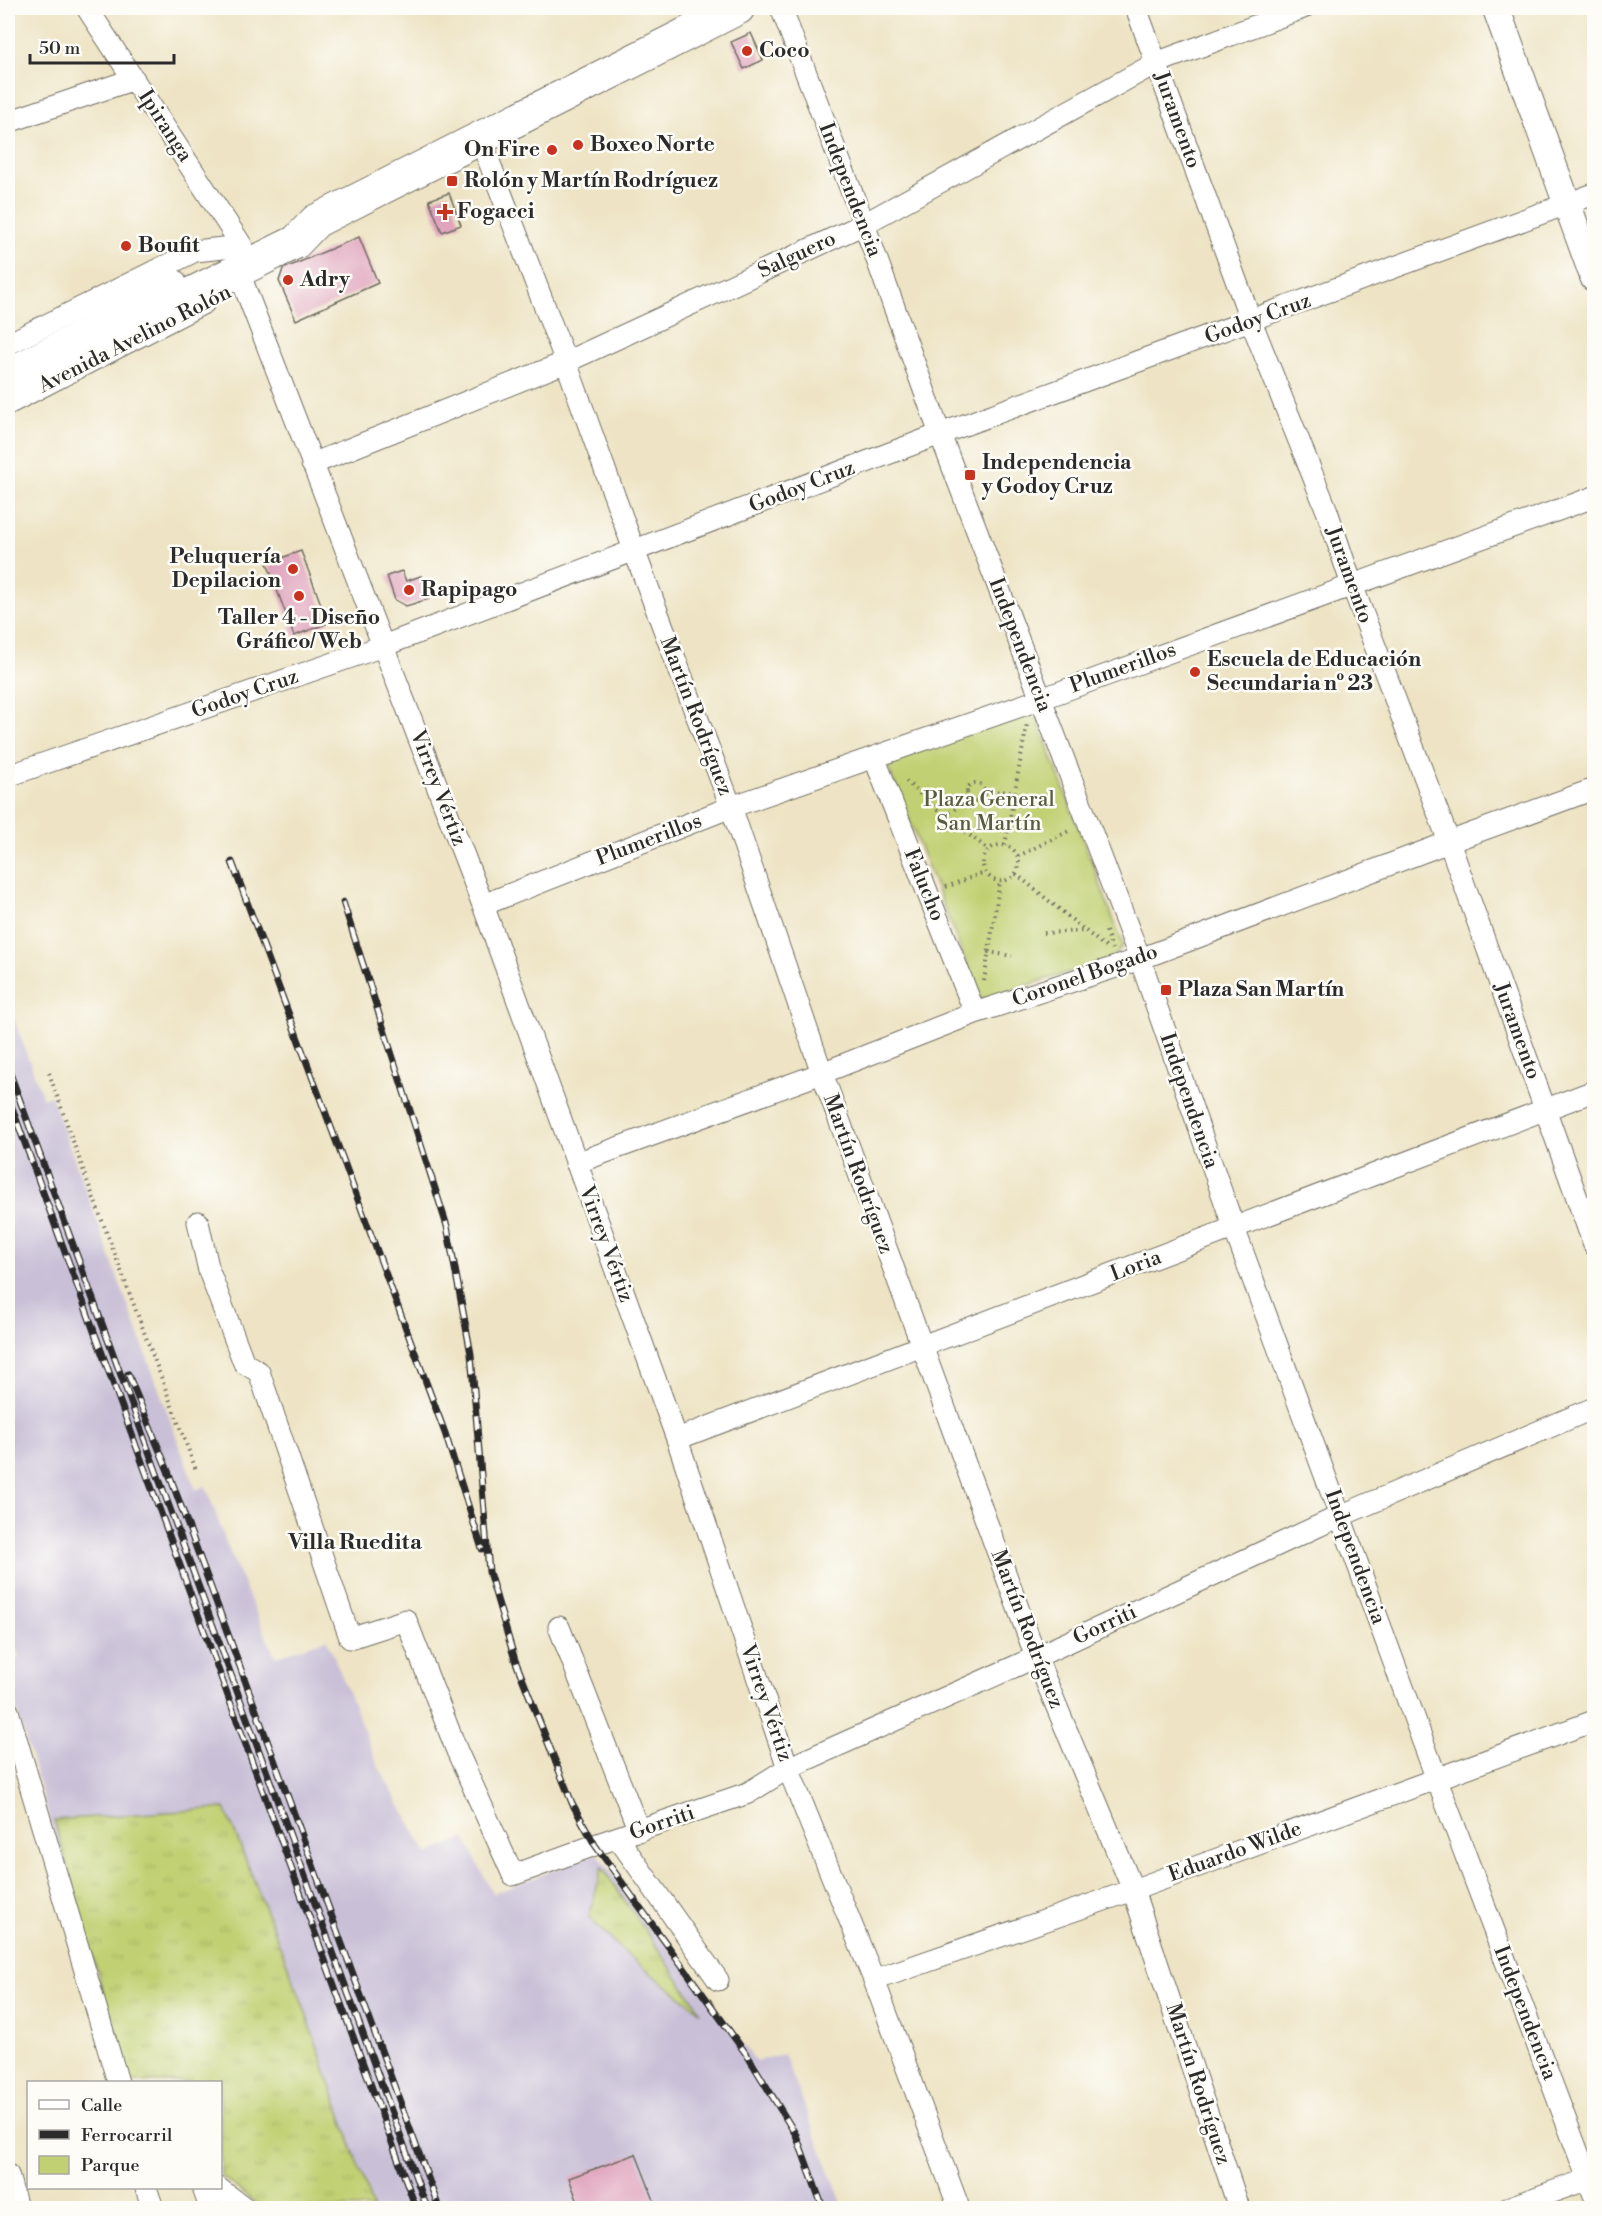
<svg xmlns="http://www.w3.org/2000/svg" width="1602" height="2216" font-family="'Libre Bodoni',serif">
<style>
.railway{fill:#c9bfd7}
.grass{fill:url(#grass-tufts);stroke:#767e4e;stroke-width:1.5}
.green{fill:#c1d072;stroke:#767e4e;stroke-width:1.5}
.building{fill:#dfa1bb}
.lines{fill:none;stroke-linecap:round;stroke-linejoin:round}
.minor-casing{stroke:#6f6c61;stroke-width:23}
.tertiary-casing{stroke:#6f6c61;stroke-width:29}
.primary-casing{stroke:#6f6c61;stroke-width:35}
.path{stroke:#6f6c61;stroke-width:4;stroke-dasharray:1.5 4.5;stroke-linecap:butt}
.minor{stroke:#fff;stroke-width:21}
.tertiary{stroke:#fff;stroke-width:27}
.primary{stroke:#fff;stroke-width:33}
.rail-casing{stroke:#2b2b2b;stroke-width:7}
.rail{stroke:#fdfcf7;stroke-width:4.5;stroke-dasharray:14;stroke-linecap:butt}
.poi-dot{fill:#c8321e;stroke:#fdfcf7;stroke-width:2}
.labels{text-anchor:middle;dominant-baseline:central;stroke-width:5;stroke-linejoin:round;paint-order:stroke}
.poi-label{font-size:21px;font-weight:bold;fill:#2b2b2b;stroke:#fdfcf7;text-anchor:start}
.street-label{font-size:21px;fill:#2b2b2b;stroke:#fdfcf7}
.park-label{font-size:21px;fill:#585d40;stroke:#fdfcf7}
.neighbourhood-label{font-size:22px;font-weight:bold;fill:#2b2b2b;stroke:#fdfcf7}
</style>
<defs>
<pattern id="grass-tufts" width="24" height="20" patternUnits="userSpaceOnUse" patternTransform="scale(1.5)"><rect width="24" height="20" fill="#c1d072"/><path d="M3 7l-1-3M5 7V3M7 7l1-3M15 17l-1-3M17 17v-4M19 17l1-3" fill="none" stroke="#a6b363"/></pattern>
</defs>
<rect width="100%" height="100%" fill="#fdfcf7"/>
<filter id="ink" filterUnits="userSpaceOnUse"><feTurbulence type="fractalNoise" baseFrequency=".0167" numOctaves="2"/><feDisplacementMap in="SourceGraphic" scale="12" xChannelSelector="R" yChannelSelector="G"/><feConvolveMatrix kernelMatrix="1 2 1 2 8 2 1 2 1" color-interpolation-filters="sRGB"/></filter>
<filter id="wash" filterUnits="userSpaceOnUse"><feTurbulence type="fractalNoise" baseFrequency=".008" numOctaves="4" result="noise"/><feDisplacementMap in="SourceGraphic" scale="24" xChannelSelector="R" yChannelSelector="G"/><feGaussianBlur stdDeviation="1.35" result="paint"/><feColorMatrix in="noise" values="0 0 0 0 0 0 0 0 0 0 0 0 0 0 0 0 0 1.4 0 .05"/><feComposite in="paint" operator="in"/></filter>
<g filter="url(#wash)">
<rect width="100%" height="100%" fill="#eee4c5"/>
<!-- railway -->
<path class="railway" d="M8 1003 43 1098 51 1096 196 1490 206 1486 228 1548 275 1657 327 1639 378 1766 427 1854 465 1838 493 1894 597 1853 756 2061 784 2054 844 2208H262L221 2176 220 2082H129L8 1681V1663L19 1658 8 1621Z"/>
<!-- grass -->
<path class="grass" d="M225 1808 301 1999 373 2208H262L221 2176 220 2082H129L54 1820Z
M602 1867 701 2012 627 1955 589 1918Z"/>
<!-- green -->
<path class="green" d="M1033 708 1123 945 1114 958 981 1000 885 759Z"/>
<g id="blocks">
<!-- building -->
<path class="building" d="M751 33 763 60 744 69 731 42Z
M449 193 461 225 442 232 429 200Z
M359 237 378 283 296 320 279 281 283 269Z
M301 551 328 623 294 636 267 563Z
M402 571 406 581 421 576 429 599 406 606 395 600 387 576Z
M636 2154 657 2208H580L569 2178Z"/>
</g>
</g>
<g filter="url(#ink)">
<use href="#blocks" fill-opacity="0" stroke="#6f6c61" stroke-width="1.5"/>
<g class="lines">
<!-- minor casing -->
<g class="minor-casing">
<path id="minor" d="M781 8 864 224 940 434 1140 959 1234 1228 1436 1777 1594 2195
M1136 8 1251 321 1327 511 1352 585 1449 842 1594 1245
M8 122 134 79
M480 138 566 362 634 550 731 807 822 1073 1036 1657 1133 1890 1239 2208
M243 283 483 905 677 1439 788 1768 874 1980 959 2208
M8 344 195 251 242 246 87 8
M8 404 204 303
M312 464 566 362 864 224 1156 63 1303 8
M874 757 975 1013
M8 776 383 646 940 434 1594 194
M483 905 731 807 1041 699 1594 497
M576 1163 822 1073 975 1013 1140 959 1449 842 1594 789
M198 1222 209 1271 244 1363 259 1372 350 1638 406 1620 457 1751 513 1875 595 1845 748 1793 788 1768 1036 1657 1340 1516 1594 1408
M677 1439 1594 1091
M559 1627 639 1831
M8 1711 118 2082
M618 1838 718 1980
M874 1980 1133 1890 1594 1721
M8 2175 17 2208
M146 2188 153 2208
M203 2188 210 2208
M218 2188 245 2208
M1507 2208 1594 2177"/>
</g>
<!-- tertiary casing -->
<g class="tertiary-casing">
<path id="tertiary" d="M1496 8 1594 278"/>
</g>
<!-- primary casing -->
<g class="primary-casing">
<path id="primary" d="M156 299H181L296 242 316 221 738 8
M8 375 156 299 170 284"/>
</g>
<!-- path -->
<path class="path" d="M906 781 944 816 988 849
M967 792a9 9 0 1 1 18 0a9 9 0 1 1-18 0Z
M985 792 1015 791
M944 816 970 799
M983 863a18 18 0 1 1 36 0a18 18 0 1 1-36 0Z
M1005 845 1027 724
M1018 856 1071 830
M1016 874 1108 949
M946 887 985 872
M1106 931 1112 949
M1044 933 1086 931
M988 952 1012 956
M984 981 1000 881
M49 1073 85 1175 196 1470"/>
<!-- minor -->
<use href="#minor" class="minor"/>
<!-- tertiary -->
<use href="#tertiary" class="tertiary"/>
<!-- primary -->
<use href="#primary" class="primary"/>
<!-- rail casing -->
<g class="rail-casing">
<path id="rail" d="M232 862 445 1433 482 1549
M343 902 447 1226 471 1354 489 1572 515 1660 572 1803 595 1845 749 2058 796 2135 823 2208
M8 1068 427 2208
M8 1097 416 2208
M128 1374 168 1471 439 2208"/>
</g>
<!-- rail -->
<use href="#rail" class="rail"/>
</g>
</g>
<!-- markers -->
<g class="poi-dot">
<circle cx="747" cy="51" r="6"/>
<circle cx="578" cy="145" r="6"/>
<circle cx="552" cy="150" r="6"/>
<rect x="446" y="175" width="12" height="12" rx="3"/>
<path d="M442 203h6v6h6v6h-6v6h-6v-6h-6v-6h6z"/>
<circle cx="126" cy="246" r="6"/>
<circle cx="288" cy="280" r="6"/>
<rect x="964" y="469" width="12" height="12" rx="3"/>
<circle cx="293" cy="569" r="6"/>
<circle cx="409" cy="590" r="6"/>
<circle cx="299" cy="596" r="6"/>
<circle cx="1195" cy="672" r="6"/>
<rect x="1160" y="984" width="12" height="12" rx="3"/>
</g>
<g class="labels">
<!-- poi labels -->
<g class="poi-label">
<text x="759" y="51">Coco</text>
<text x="590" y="145">Boxeo Norte</text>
<text x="540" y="150" text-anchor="end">On Fire</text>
<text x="464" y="181">Rolón y Martín Rodríguez</text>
<text x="457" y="212">Fogacci</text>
<text x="138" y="246">Boufit</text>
<text x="300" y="280">Adry</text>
<text x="982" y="463">Independencia<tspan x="982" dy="24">y Godoy Cruz</tspan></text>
<text x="281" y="557" text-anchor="end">Peluquería<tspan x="281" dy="24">Depilacion</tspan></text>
<text x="421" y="590">Rapipago</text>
<text x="299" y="618" text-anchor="middle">Taller 4 - Diseño<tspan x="299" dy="24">Gráfico/ Web</tspan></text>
<text x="1207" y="660">Escuela de Educación<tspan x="1207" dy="24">Secundaria nº 23</tspan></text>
<text x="1178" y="990">Plaza San Martín</text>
</g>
<!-- street labels -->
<g class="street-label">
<text transform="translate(1177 120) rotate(70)">Juramento</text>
<text transform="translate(165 126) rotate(57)">Ipiranga</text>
<text transform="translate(850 190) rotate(69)">Independencia</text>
<text transform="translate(797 255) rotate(-25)">Salguero</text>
<text transform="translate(1258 319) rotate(-20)">Godoy Cruz</text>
<text transform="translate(135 339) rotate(-27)">Avenida Avelino Rolón</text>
<text transform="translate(802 487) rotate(-21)">Godoy Cruz</text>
<text transform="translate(1349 575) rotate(70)">Juramento</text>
<text transform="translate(1020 645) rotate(69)">Independencia</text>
<text transform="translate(1123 668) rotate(-20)">Plumerillos</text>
<text transform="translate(245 694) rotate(-19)">Godoy Cruz</text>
<text transform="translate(696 716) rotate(69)">Martín Rodríguez</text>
<text transform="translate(438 788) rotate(69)">Virrey Vértiz</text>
<text transform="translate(649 840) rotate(-21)">Plumerillos</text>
<text transform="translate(924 885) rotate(68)">Falucho</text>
<text transform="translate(1085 976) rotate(-19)">Coronel Bogado</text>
<text transform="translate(1517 1031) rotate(70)">Juramento</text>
<text transform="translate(1189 1101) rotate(71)">Independencia</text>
<text transform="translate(858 1174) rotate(70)">Martín Rodríguez</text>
<text transform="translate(606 1244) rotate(70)">Virrey Vértiz</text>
<text transform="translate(1136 1266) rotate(-21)">Loria</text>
<text transform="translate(1355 1557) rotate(70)">Independencia</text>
<text transform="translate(1105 1625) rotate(-25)">Gorriti</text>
<text transform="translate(1027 1629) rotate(69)">Martín Rodríguez</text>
<text transform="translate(766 1703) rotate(71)">Virrey Vértiz</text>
<text transform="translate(662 1823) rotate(-19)">Gorriti</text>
<text transform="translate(1235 1852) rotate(-20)">Eduardo Wilde</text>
<text transform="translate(1525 2013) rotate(69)">Independencia</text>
<text transform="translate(1198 2084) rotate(72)">Martín Rodríguez</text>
</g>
<!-- park labels -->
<g class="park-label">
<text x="989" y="800">Plaza General<tspan x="989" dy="24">San Martín</tspan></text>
</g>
<!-- neighbourhood labels -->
<g class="neighbourhood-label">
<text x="355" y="1542">Villa Ruedita</text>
</g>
</g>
<!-- margin -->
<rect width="1602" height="2216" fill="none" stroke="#fdfcf7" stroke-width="30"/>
<!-- legend -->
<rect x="27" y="2081" width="195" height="108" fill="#fdfcf7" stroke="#a9a8a5" stroke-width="1.5"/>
<rect x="39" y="2100" width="30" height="9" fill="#ffffff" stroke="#a9a8a5" stroke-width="1.5"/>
<text x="81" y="2111" font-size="18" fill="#2b2b2b">Calle</text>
<rect x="39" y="2130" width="30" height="9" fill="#2b2b2b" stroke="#a9a8a5" stroke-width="1.5"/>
<text x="81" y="2141" font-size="18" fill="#2b2b2b">Ferrocarril</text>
<rect x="39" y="2156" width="30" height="18" fill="#c1d072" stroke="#a9a8a5" stroke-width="1.5"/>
<text x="81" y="2171" font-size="18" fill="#2b2b2b">Parque</text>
<!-- scale -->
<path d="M30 54v9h144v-9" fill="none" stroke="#2b2b2b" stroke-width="3"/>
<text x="39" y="54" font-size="18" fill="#2b2b2b" stroke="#fdfcf7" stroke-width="4.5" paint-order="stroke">50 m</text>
</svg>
